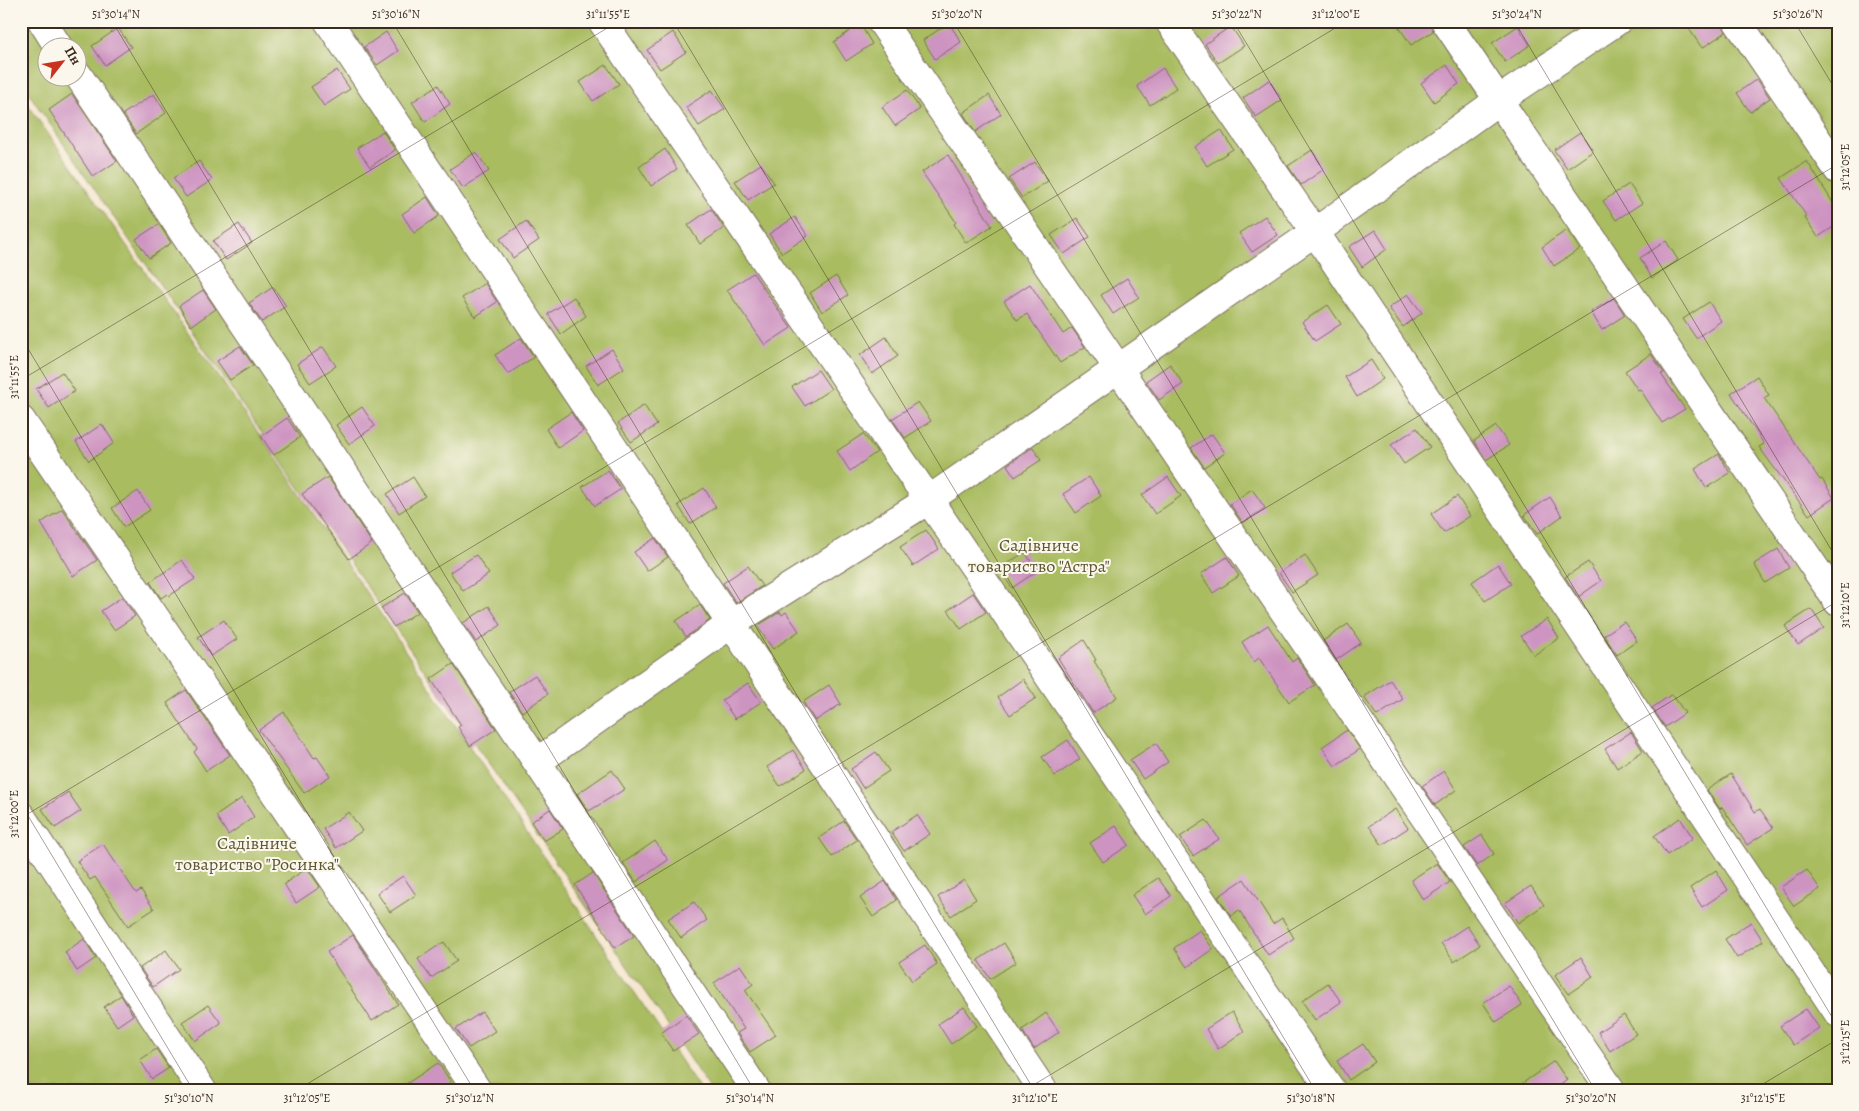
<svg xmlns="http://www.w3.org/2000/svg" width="1859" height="1111" font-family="Alegreya,serif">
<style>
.green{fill:#a9bc60;stroke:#72733f;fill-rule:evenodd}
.building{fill:#cd93c1}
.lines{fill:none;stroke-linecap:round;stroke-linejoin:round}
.minor-casing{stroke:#7c6c5b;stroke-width:30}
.minor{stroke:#fff;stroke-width:28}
.ticks{fill:none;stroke:#3b2a1e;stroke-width:1;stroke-opacity:0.45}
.labels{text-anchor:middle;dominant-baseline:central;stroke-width:4;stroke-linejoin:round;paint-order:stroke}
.park-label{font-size:18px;fill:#5c5632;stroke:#fbf7ec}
.neatline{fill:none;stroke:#3b2a1e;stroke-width:2}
.ticks-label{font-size:12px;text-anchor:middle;fill:#3b2a1e}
</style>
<rect width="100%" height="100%" fill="#fbf7ec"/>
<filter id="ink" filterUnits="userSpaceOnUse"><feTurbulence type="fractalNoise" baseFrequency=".02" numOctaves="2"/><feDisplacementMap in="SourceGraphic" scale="10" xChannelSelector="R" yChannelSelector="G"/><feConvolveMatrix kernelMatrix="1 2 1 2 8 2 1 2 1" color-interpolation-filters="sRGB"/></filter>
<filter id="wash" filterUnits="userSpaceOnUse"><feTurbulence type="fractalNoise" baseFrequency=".0096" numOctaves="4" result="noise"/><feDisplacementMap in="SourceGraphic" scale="20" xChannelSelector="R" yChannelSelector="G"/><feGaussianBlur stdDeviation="1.12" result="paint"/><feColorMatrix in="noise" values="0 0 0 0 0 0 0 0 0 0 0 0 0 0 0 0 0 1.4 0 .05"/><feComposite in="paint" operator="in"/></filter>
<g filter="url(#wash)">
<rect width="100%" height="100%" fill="#f5e6cd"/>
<!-- green -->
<path class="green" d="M21 21H1838V1090H710L662 1017 21 82ZM48 48H78V78H48Z
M21 95 278 461 700 1090H21Z"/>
<g id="blocks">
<!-- building -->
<path class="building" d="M1395 21H1430L1433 31 1411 45Z
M1700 21H1722L1726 32 1702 48 1689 29Z
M949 23 961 42 935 59 923 40Z
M860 24 872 44 846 61 834 42Z
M1231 26 1244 46 1218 63 1205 44Z
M1518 26 1530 45 1505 62 1492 43Z
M118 28 131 47 105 65 92 46Z
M386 32 398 51 377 65 364 47Z
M673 32 686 52 660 69 647 50Z
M606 65 619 84 593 101 580 82Z
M1447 65 1459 84 1434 102 1421 83Z
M1163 68 1176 88 1150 105 1137 86Z
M337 70 350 89 324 106 311 87Z
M1757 79 1770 98 1750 112 1737 93Z
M1269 80 1282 100 1256 117 1243 98Z
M438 85 450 104 425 122 412 102Z
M712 90 725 109 699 126 686 107Z
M907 90 920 109 895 126 882 107Z
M72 94 117 161 93 177 49 110Z
M154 94 166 113 136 134 123 114Z
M989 95 1001 114 975 132 963 113Z
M1221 130 1233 149 1207 166 1195 147Z
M383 131 395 150 370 167 357 148Z
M1580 132 1593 151 1567 169 1554 150Z
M665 149 677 169 651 186 639 167Z
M1312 150 1324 169 1301 185 1288 166Z
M476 152 489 171 463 188 450 169Z
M948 155 992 226 966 243 954 224 956 222 922 172Z
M199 161 212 180 186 197 173 178Z
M1807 161 1838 211V224L1818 237 1805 218 1807 217 1781 178Z
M1035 162 1048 181 1022 198 1009 179Z
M761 164 774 183 748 200 735 181Z
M1629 184 1642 203 1616 220 1603 201Z
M427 197 439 216 414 233 402 214Z
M711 209 724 228 700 244 688 225Z
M1265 216 1278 235 1252 252 1239 233Z
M795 217 808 236 782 253 769 234Z
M1077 218 1090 237 1064 254 1051 235Z
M526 221 539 240 513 258 500 239Z
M159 224 171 243 149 258 136 239Z
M239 224 252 243 226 260 213 241Z
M1375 230 1387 249 1362 267 1349 247Z
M1567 230 1580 249 1554 266 1542 247Z
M1666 241 1678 260 1652 278 1640 258Z
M753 273 791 328 765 345 727 290Z
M836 276 848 295 822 312 810 293Z
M1127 278 1139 297 1113 314 1101 295Z
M485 283 497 302 475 317 462 298Z
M1030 284 1063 334 1072 328 1085 347 1060 363 1027 314 1017 320 1004 301Z
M273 287 286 306 262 322 249 303Z
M203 290 216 309 191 326 179 306Z
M1408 294 1422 313 1403 327 1389 308Z
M574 297 586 316 561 334 548 314Z
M1614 298 1625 315 1602 330 1591 312Z
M1709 302 1721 321 1696 338 1683 319Z
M1328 305 1341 324 1315 341 1302 322Z
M886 337 898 356 872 374 860 355Z
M521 338 534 357 508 374 495 355Z
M240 346 253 365 230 380 217 361Z
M323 347 336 366 310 383 297 364Z
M612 349 624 368 598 385 586 366Z
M1651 354 1664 373 1661 374 1685 409 1662 423 1640 389 1638 390 1625 371Z
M1371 360 1383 379 1357 397 1345 377Z
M1170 364 1183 384 1159 400 1146 381Z
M818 370 831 389 805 406 792 387Z
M62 372 75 391 49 408 36 389Z
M1757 376 1769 395 1764 398 1820 480 1822 479 1834 498 1809 515 1759 447 1764 444 1731 393Z
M918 402 931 421 905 438 892 419Z
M644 405 657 425 631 442 618 423Z
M362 407 375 426 349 444 336 425Z
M571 412 583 431 558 448 546 429Z
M287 418 300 437 274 455 261 436Z
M102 424 114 443 89 461 76 442Z
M1496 426 1509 445 1486 460 1474 441Z
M1417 428 1430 447 1404 464 1391 445Z
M863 434 877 452 850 471 837 451Z
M1212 434 1225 453 1204 467 1191 448Z
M1033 447 1041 460 1015 477 1007 465Z
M1719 454 1730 473 1706 488 1695 469Z
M608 470 621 489 595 506 582 487Z
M328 477 372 543 349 559 302 494Z
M413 477 425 496 399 513 387 494Z
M1089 477 1101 496 1076 513 1063 494Z
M1168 477 1181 496 1155 514 1142 495Z
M704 488 716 507 690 524 678 505Z
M1252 489 1265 508 1243 523 1230 504Z
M138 491 150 510 124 527 112 508Z
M1457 496 1470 516 1444 533 1431 514Z
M1550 497 1562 516 1537 534 1524 515Z
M62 509 97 560 73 576 41 523Z
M926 530 939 549 913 566 900 547Z
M655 538 668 557 647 571 634 552Z
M1778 549 1789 568 1765 583 1754 564Z
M1025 552 1037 571 1012 588 999 569Z
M476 555 489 574 463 591 450 572Z
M1305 555 1318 575 1292 592 1279 573Z
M1227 557 1239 576 1213 593 1201 574Z
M182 560 195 579 169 596 167 594 161 598 150 582Z
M1588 562 1601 581 1578 597 1565 577Z
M1498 564 1511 584 1485 601 1472 582Z
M748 566 762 586 736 603 723 583Z
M405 593 418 612 394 627 381 608Z
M973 593 986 612 961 629 948 610Z
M122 597 135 616 114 630 101 611Z
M700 605 710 620 686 637 676 621Z
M489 606 501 625 476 642 463 623Z
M1811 609 1824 628 1798 645 1785 626Z
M780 612 782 615 786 612 799 631 773 649 757 626Z
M1547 619 1559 638 1534 655 1521 636Z
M224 620 237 639 211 656 198 637Z
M1624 622 1637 641 1617 655 1604 635Z
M1348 624 1361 643 1336 660 1323 641Z
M1268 625 1292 662 1297 658 1315 685 1289 702 1259 658 1254 662 1242 642Z
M1084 640 1096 660 1094 661 1117 697 1093 713 1058 658Z
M453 664 496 729 470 746 458 727 461 725 431 679Z
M535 675 548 694 522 712 509 692Z
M1023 679 1036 698 1010 715 998 697Z
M1390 680 1403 699 1377 716 1364 697Z
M748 683 761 702 735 719 722 700Z
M829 685 841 704 815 721 803 702Z
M186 690 230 755 206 771 194 752 197 749 167 703Z
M1672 694 1685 713 1665 727 1652 708Z
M284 712 314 758 317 757 330 776 304 793 259 730Z
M1347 730 1360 749 1335 766 1322 747Z
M1631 732 1643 751 1617 768 1605 749Z
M1068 740 1080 759 1055 776 1042 757Z
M1156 743 1168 762 1143 779 1130 760Z
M793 750 806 769 780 786 767 767Z
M876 752 889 771 863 788 851 769Z
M612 770 625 789 589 811 577 794Z
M1444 771 1456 790 1435 805 1422 786Z
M1731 774 1755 812 1760 809 1773 828 1747 845 1722 807 1720 809 1707 790Z
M68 792 81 811 55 828 42 809Z
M242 798 254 817 228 835 216 816Z
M550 809 563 829 544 841 531 822Z
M1395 809 1408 828 1382 845 1369 826Z
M349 812 362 831 336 848 323 829Z
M917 815 930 834 904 851 891 832Z
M1680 818 1693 838 1667 855 1654 836Z
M1206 820 1219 839 1193 856 1180 837Z
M844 821 857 840 832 857 819 838Z
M1116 826 1129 845 1103 862 1090 843Z
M1482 835 1494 854 1477 866 1464 847Z
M655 841 668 860 636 882 623 863Z
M103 844 136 893 141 890 154 909 128 926 95 877 90 880 77 861Z
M1437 863 1450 882 1423 900 1411 880Z
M307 868 320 887 296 903 284 884Z
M1716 870 1728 890 1702 907 1690 888Z
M1807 870 1820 889 1794 906 1781 887Z
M593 873 634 936 615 948 575 885Z
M403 876 416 895 390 912 377 893Z
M1158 878 1171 896 1145 914 1132 895Z
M1244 879 1273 924 1282 918 1294 938 1268 955 1239 910 1231 916 1218 897Z
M964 880 976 899 951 916 938 897Z
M885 881 897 900 873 917 860 898Z
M1531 886 1544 905 1518 923 1505 903Z
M694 902 707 920 681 938 668 919Z
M1751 922 1763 941 1737 958 1725 939Z
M1467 926 1480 945 1454 962 1441 943Z
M1200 930 1213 949 1187 967 1174 948Z
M353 935 398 1004 372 1021 327 952Z
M84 939 96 958 77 971 65 952Z
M444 942 457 961 431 978 418 959Z
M1004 943 1016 962 990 979 978 960Z
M925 945 937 964 912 981 899 962Z
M166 950 179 969 153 987 140 968Z
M1581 957 1593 977 1568 994 1555 975Z
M740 965 753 984 745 990 776 1035 750 1052 737 1033 744 1029 714 983Z
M1328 983 1341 1002 1315 1020 1302 1001Z
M1509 986 1522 1005 1496 1022 1483 1003Z
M121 995 133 1015 117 1026 104 1007Z
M208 1005 221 1023 195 1041 182 1022Z
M964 1007 977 1026 951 1044 938 1024Z
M1806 1009 1819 1028 1793 1045 1780 1026Z
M482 1012 495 1031 469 1048 456 1029Z
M1232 1012 1244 1031 1218 1049 1206 1029Z
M1046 1013 1059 1032 1034 1049 1022 1030Z
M686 1015 699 1034 673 1051 661 1033Z
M1624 1015 1636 1034 1610 1051 1598 1032Z
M1363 1044 1375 1062 1349 1080 1337 1061Z
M156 1049 169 1068 152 1079 140 1060Z
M1554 1061 1567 1080 1554 1090H1513Z
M438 1063 451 1082 439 1090H397Z"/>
</g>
</g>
<g filter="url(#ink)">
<use href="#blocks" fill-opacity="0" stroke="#7c6c5b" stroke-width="1"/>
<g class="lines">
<!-- minor casing -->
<g class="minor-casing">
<path id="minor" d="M42 21 59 48
M328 21 1043 1090
M602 21 1331 1090
M881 21 1611 1090
M1169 21 1315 232 1838 1013
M1445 21 1838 602
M1737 21 1838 170
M78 75 756 1090
M21 420 477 1090
M537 762 731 624 927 501 1315 232 1499 100 1617 21
M21 816 202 1090"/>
</g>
<!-- minor -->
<use href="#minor" class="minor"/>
</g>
</g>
<!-- ticks -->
<path class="ticks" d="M112 21 754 1090M392 21 1034 1090M673 21 1315 1090M953 21 1595 1090M1233 21 1838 1027M1514 21 1838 561M1794 21 1838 94M21 337 474 1090M21 380 619 21M21 804 193 1090M21 818 1347 21M297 1090 1838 164M1025 1090 1838 601M1753 1090 1838 1039"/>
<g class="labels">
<!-- park labels -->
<g class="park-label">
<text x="1039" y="545">Садівниче<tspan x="1039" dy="21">товариство "Астра"</tspan></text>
<text x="257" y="843">Садівниче<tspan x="257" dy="21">товариство "Росинка"</tspan></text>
</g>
</g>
<!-- margin -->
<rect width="1859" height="1111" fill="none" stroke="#fbf7ec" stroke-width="55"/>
<!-- north arrow -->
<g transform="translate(62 62) rotate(59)"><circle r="24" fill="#fbf7ec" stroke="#aea59a"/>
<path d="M0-4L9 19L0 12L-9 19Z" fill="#c8321e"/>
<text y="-8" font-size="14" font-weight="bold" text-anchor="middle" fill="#3b2a1e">Пн</text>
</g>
<rect x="28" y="28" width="1804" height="1056" class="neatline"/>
<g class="ticks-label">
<text x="116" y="18">51°30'14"N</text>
<text x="396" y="18">51°30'16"N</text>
<text x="608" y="18">31°11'55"E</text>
<text x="957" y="18">51°30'20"N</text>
<text x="1237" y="18">51°30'22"N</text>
<text x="1336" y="18">31°12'00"E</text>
<text x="1517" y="18">51°30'24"N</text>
<text x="1798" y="18">51°30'26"N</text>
<text transform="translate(1845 167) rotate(-90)" y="4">31°12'05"E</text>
<text transform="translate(14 377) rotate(-90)" y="4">31°11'55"E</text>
<text transform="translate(1845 605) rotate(-90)" y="4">31°12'10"E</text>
<text transform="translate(14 814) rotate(-90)" y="4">31°12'00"E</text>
<text transform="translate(1845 1042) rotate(-90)" y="4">31°12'15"E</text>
<text x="189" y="1102">51°30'10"N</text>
<text x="307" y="1102">31°12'05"E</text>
<text x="470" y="1102">51°30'12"N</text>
<text x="750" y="1102">51°30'14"N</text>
<text x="1035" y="1102">31°12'10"E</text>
<text x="1311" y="1102">51°30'18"N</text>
<text x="1591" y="1102">51°30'20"N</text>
<text x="1763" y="1102">31°12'15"E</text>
</g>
</svg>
